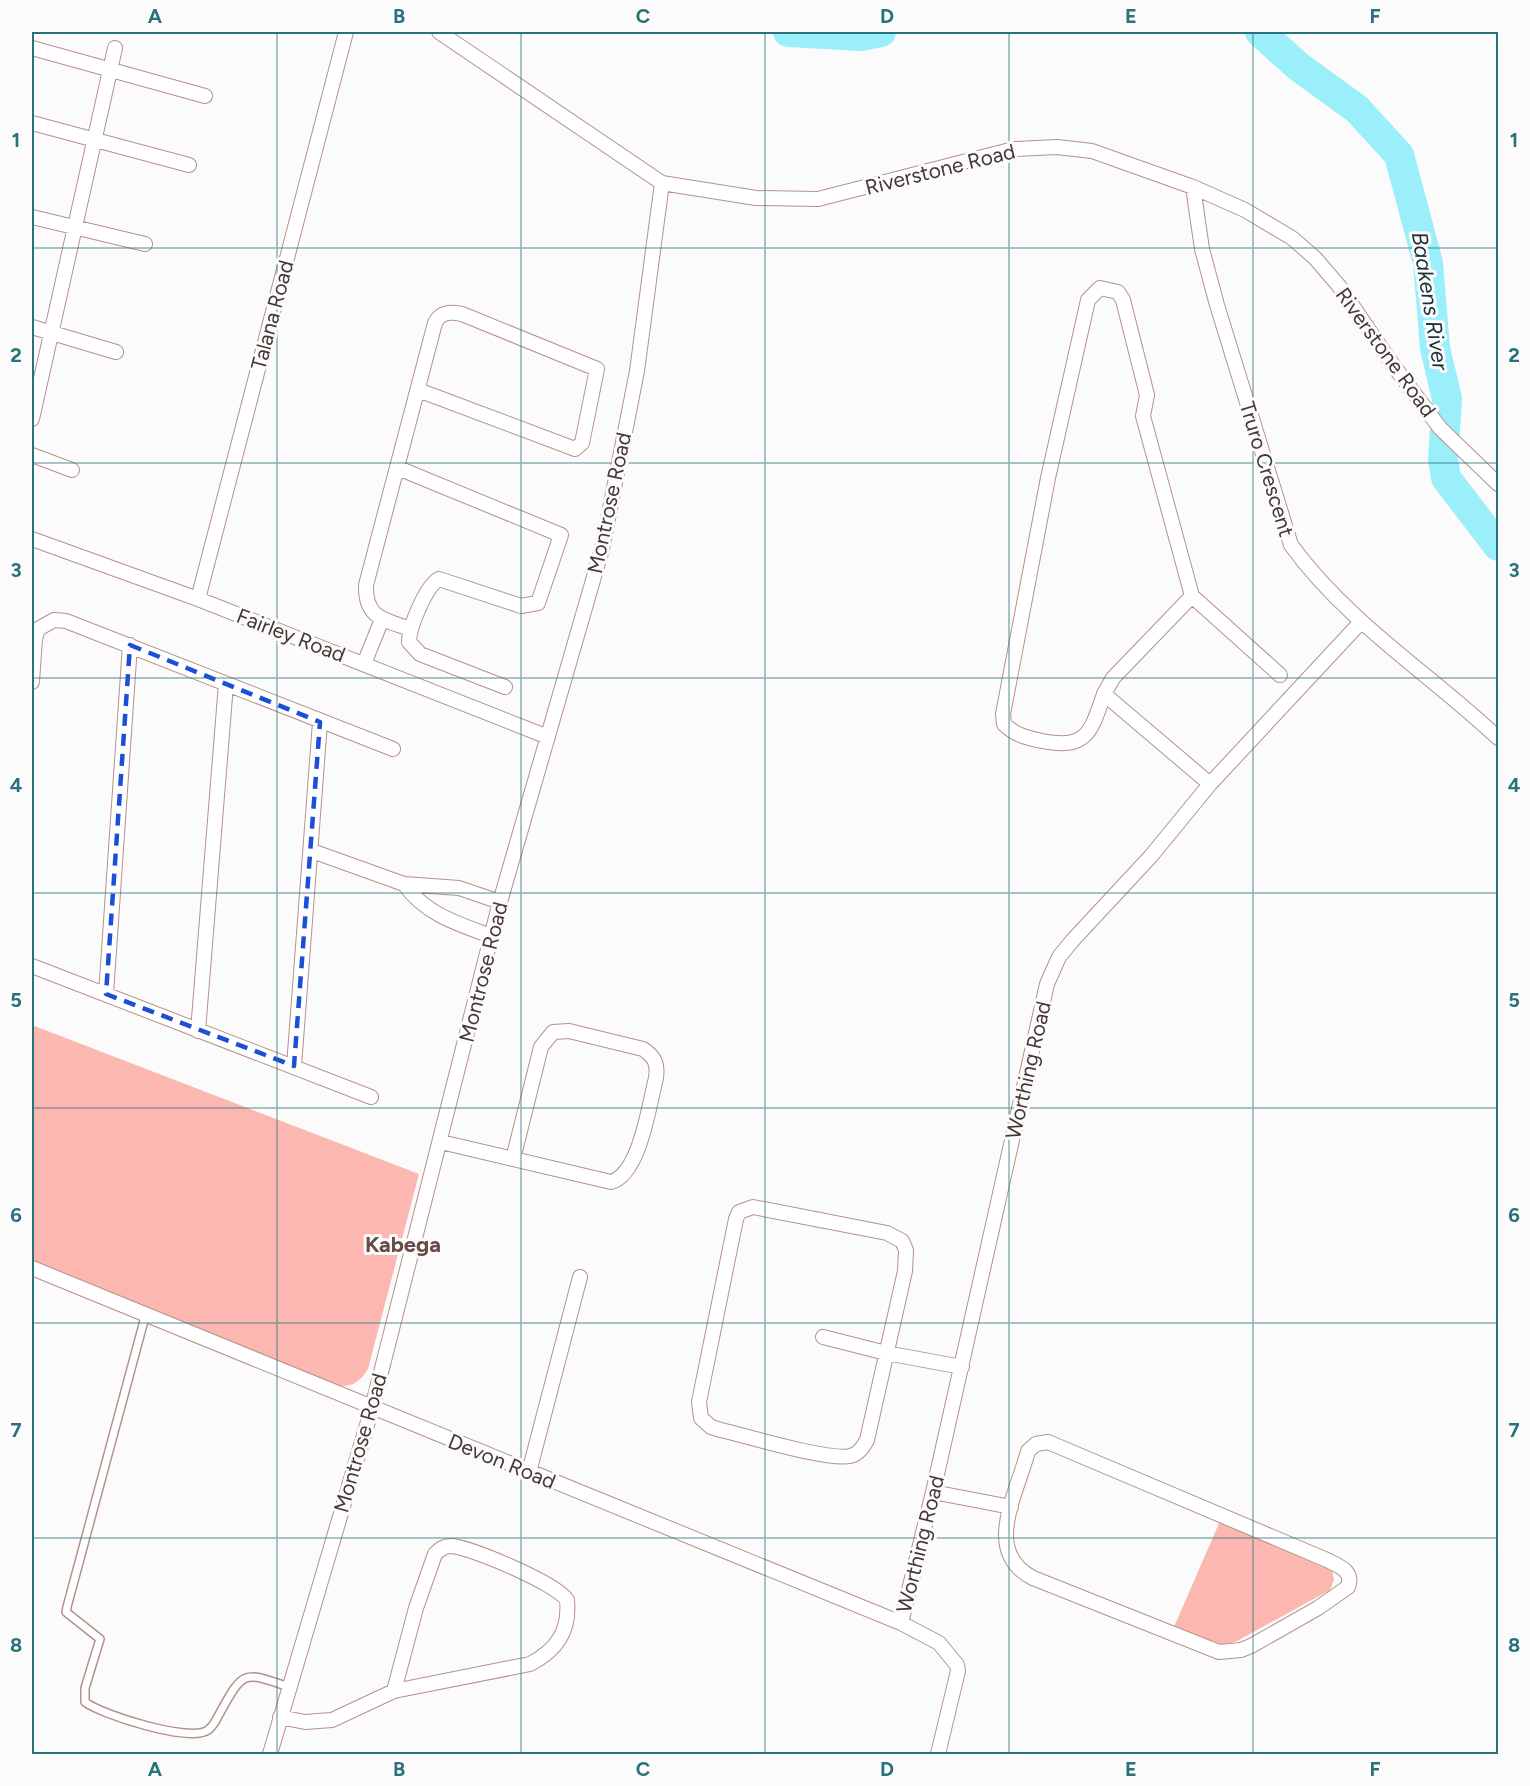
<svg xmlns="http://www.w3.org/2000/svg" width="1530" height="1786" font-family="Figtree,sans-serif">
<style>
.green{fill:#fcb8b0}
.lines{fill:none;stroke-linecap:round;stroke-linejoin:round}
.river{stroke:#9beffb;stroke-width:30}
.service-casing{stroke:#b6918c;stroke-width:10}
.minor-casing{stroke:#b6918c;stroke-width:16}
.service{stroke:#fff;stroke-width:7}
.minor{stroke:#fff;stroke-width:14}
.marked{fill:none;stroke:#1d4ed8;stroke-width:4.5;stroke-dasharray:12 8;stroke-linejoin:round}
.grid{fill:none;stroke:#29727b;stroke-width:1.5;stroke-opacity:0.55}
.labels{text-anchor:middle;dominant-baseline:central;stroke-width:6;stroke-linejoin:round;paint-order:stroke}
.street-label{font-size:21px;fill:#463735;stroke:#fbfbfb}
.water-label{font-size:22px;font-style:italic;fill:#1d3134;stroke:#fbfbfb}
.neighbourhood-label{font-size:22px;font-weight:bold;fill:#6a4a46;stroke:#fbfbfb}
.neatline{fill:none;stroke:#29727b;stroke-width:2}
.grid-label{font-size:20px;text-anchor:middle;font-weight:bold;fill:#29727b}
</style>
<rect width="100%" height="100%" fill="#fbfbfb"/>
<!-- green -->
<path class="green" d="M32 1025 419 1174 368 1369C358 1385 349 1388 331 1385L32 1261Z
M1220 1521 1332 1571 1334 1580 1330 1590 1237 1641 1224 1645 1174 1627Z"/>
<g class="lines">
<!-- river -->
<path class="river" d="M788 32 861 36 881 32
M1260 32 1299 67 1357 109 1399 155 1428 263 1435 348 1447 399 1443 459 1446 478 1498 546"/>
<!-- service casing -->
<g class="service-casing">
<path id="service" d="M145 1317 67 1607 66 1612 100 1639 85 1688V1702C102 1715 191 1743 208 1730 214 1726 217 1718 221 1711 244 1669 245 1672 289 1687"/>
</g>
<!-- minor casing -->
<g class="minor-casing">
<path id="minor" d="M439 32 662 183 756 198 818 199 1014 149 1057 147 1092 151 1193 187 1245 210 1292 238 1315 258 1339 286 1390 361 1440 428 1498 484
M32 48 205 96
M32 123 189 165
M1193 187 1202 249 1217 305 1291 545C1348 623 1429 673 1498 738
M32 217 145 244
M32 327 116 352
M32 419 115 48
M32 455 72 470
M398 468 561 535 538 603 521 606 439 579C426 586 409 627 409 642L420 654 505 687
M32 539 198 599 548 737
M1192 596 1113 678 1104 694 1210 784
M198 599 346 32
M410 629C383 619 365 618 366 585L435 323C441 311 451 312 462 314L597 369 582 443 575 449 418 390
M364 664 382 619
M32 682 35 639 38 629 54 620 66 621 393 749
M1104 694C1091 732 1087 750 1042 741 1027 738 1015 735 1004 724L1003 714 1048 478 1088 300 1100 288 1118 292 1123 300 1147 395 1143 416 1192 596 1280 675
M312 851 404 884 459 888 500 902
M404 884C425 914 458 924 491 936
M32 966 371 1097
M106 994 130 645
M198 1031 226 684
M294 1066 320 722
M441 1142 611 1182C640 1174 649 1105 656 1078 658 1064 655 1057 643 1049L569 1031 553 1032 541 1047 513 1159
M753 1207 887 1233 902 1241 906 1250 905 1271 867 1440C863 1447 859 1454 850 1456 829 1461 747 1436 721 1430L711 1427 701 1418 699 1402 736 1219 739 1212Z
M32 1268 901 1623 939 1643 957 1665 958 1671 938 1754
M823 1337 886 1353 962 1367
M1048 1442 1327 1560C1339 1566 1354 1571 1348 1587L1318 1608 1251 1646 1241 1650 1219 1652 1033 1578C982 1552 1017 1494 1028 1451L1036 1444Z
M529 1472 580 1277
M933 1492 1011 1507
M901 1623 933 1492 1047 984 1059 957 1072 941 1151 856 1210 784 1360 623
M280 1717 305 1722 332 1720 394 1691 530 1664C557 1650 570 1631 567 1600 557 1584 471 1547 451 1546 444 1546 440 1549 435 1554L416 1608 394 1691
M270 1754 372 1408 500 902 602 549 637 371 662 183"/>
</g>
<!-- service -->
<use href="#service" class="service"/>
<!-- minor -->
<use href="#minor" class="minor"/>
</g>
<!-- marked area -->
<path class="marked" d="M130 645 320 722 294 1066 106 994Z"/>
<!-- grid -->
<path class="grid" d="M277 32V1754M521 32V1754M765 32V1754M1009 32V1754M1253 32V1754M32 248H1498M32 463H1498M32 678H1498M32 893H1498M32 1108H1498M32 1323H1498M32 1538H1498"/>
<g class="labels">
<!-- street labels -->
<g class="street-label">
<text transform="translate(940 169) rotate(-14)">Riverstone Road</text>
<text transform="translate(272 315) rotate(-75)">Talana Road</text>
<text transform="translate(1386 352) rotate(54)">Riverstone Road</text>
<text transform="translate(1267 469) rotate(73)">Truro Crescent</text>
<text transform="translate(609 503) rotate(-78)">Montrose Road</text>
<text transform="translate(291 635) rotate(21)">Fairley Road</text>
<text transform="translate(483 972) rotate(-76)">Montrose Road</text>
<text transform="translate(1028 1070) rotate(-77)">Worthing Road</text>
<text transform="translate(360 1443) rotate(-74)">Montrose Road</text>
<text transform="translate(502 1461) rotate(22)">Devon Road</text>
<text transform="translate(920 1544) rotate(-76)">Worthing Road</text>
</g>
<!-- water labels -->
<g class="water-label">
<text transform="translate(1430 301) rotate(81)">Baakens River</text>
</g>
<!-- neighbourhood labels -->
<g class="neighbourhood-label">
<text x="403" y="1244">Kabega</text>
</g>
</g>
<!-- border -->
<rect width="1530" height="1786" fill="none" stroke="#fbfbfb" stroke-width="66"/>
<rect x="33" y="33" width="1464" height="1720" class="neatline"/>
<g class="grid-label">
<text x="155" y="23">A</text>
<text x="399" y="23">B</text>
<text x="643" y="23">C</text>
<text x="887" y="23">D</text>
<text x="1131" y="23">E</text>
<text x="1375" y="23">F</text>
<text x="16" y="147">1</text>
<text x="1514" y="147">1</text>
<text x="16" y="362">2</text>
<text x="1514" y="362">2</text>
<text x="16" y="577">3</text>
<text x="1514" y="577">3</text>
<text x="16" y="792">4</text>
<text x="1514" y="792">4</text>
<text x="16" y="1007">5</text>
<text x="1514" y="1007">5</text>
<text x="16" y="1222">6</text>
<text x="1514" y="1222">6</text>
<text x="16" y="1437">7</text>
<text x="1514" y="1437">7</text>
<text x="16" y="1652">8</text>
<text x="1514" y="1652">8</text>
<text x="155" y="1776">A</text>
<text x="399" y="1776">B</text>
<text x="643" y="1776">C</text>
<text x="887" y="1776">D</text>
<text x="1131" y="1776">E</text>
<text x="1375" y="1776">F</text>
</g>
</svg>
